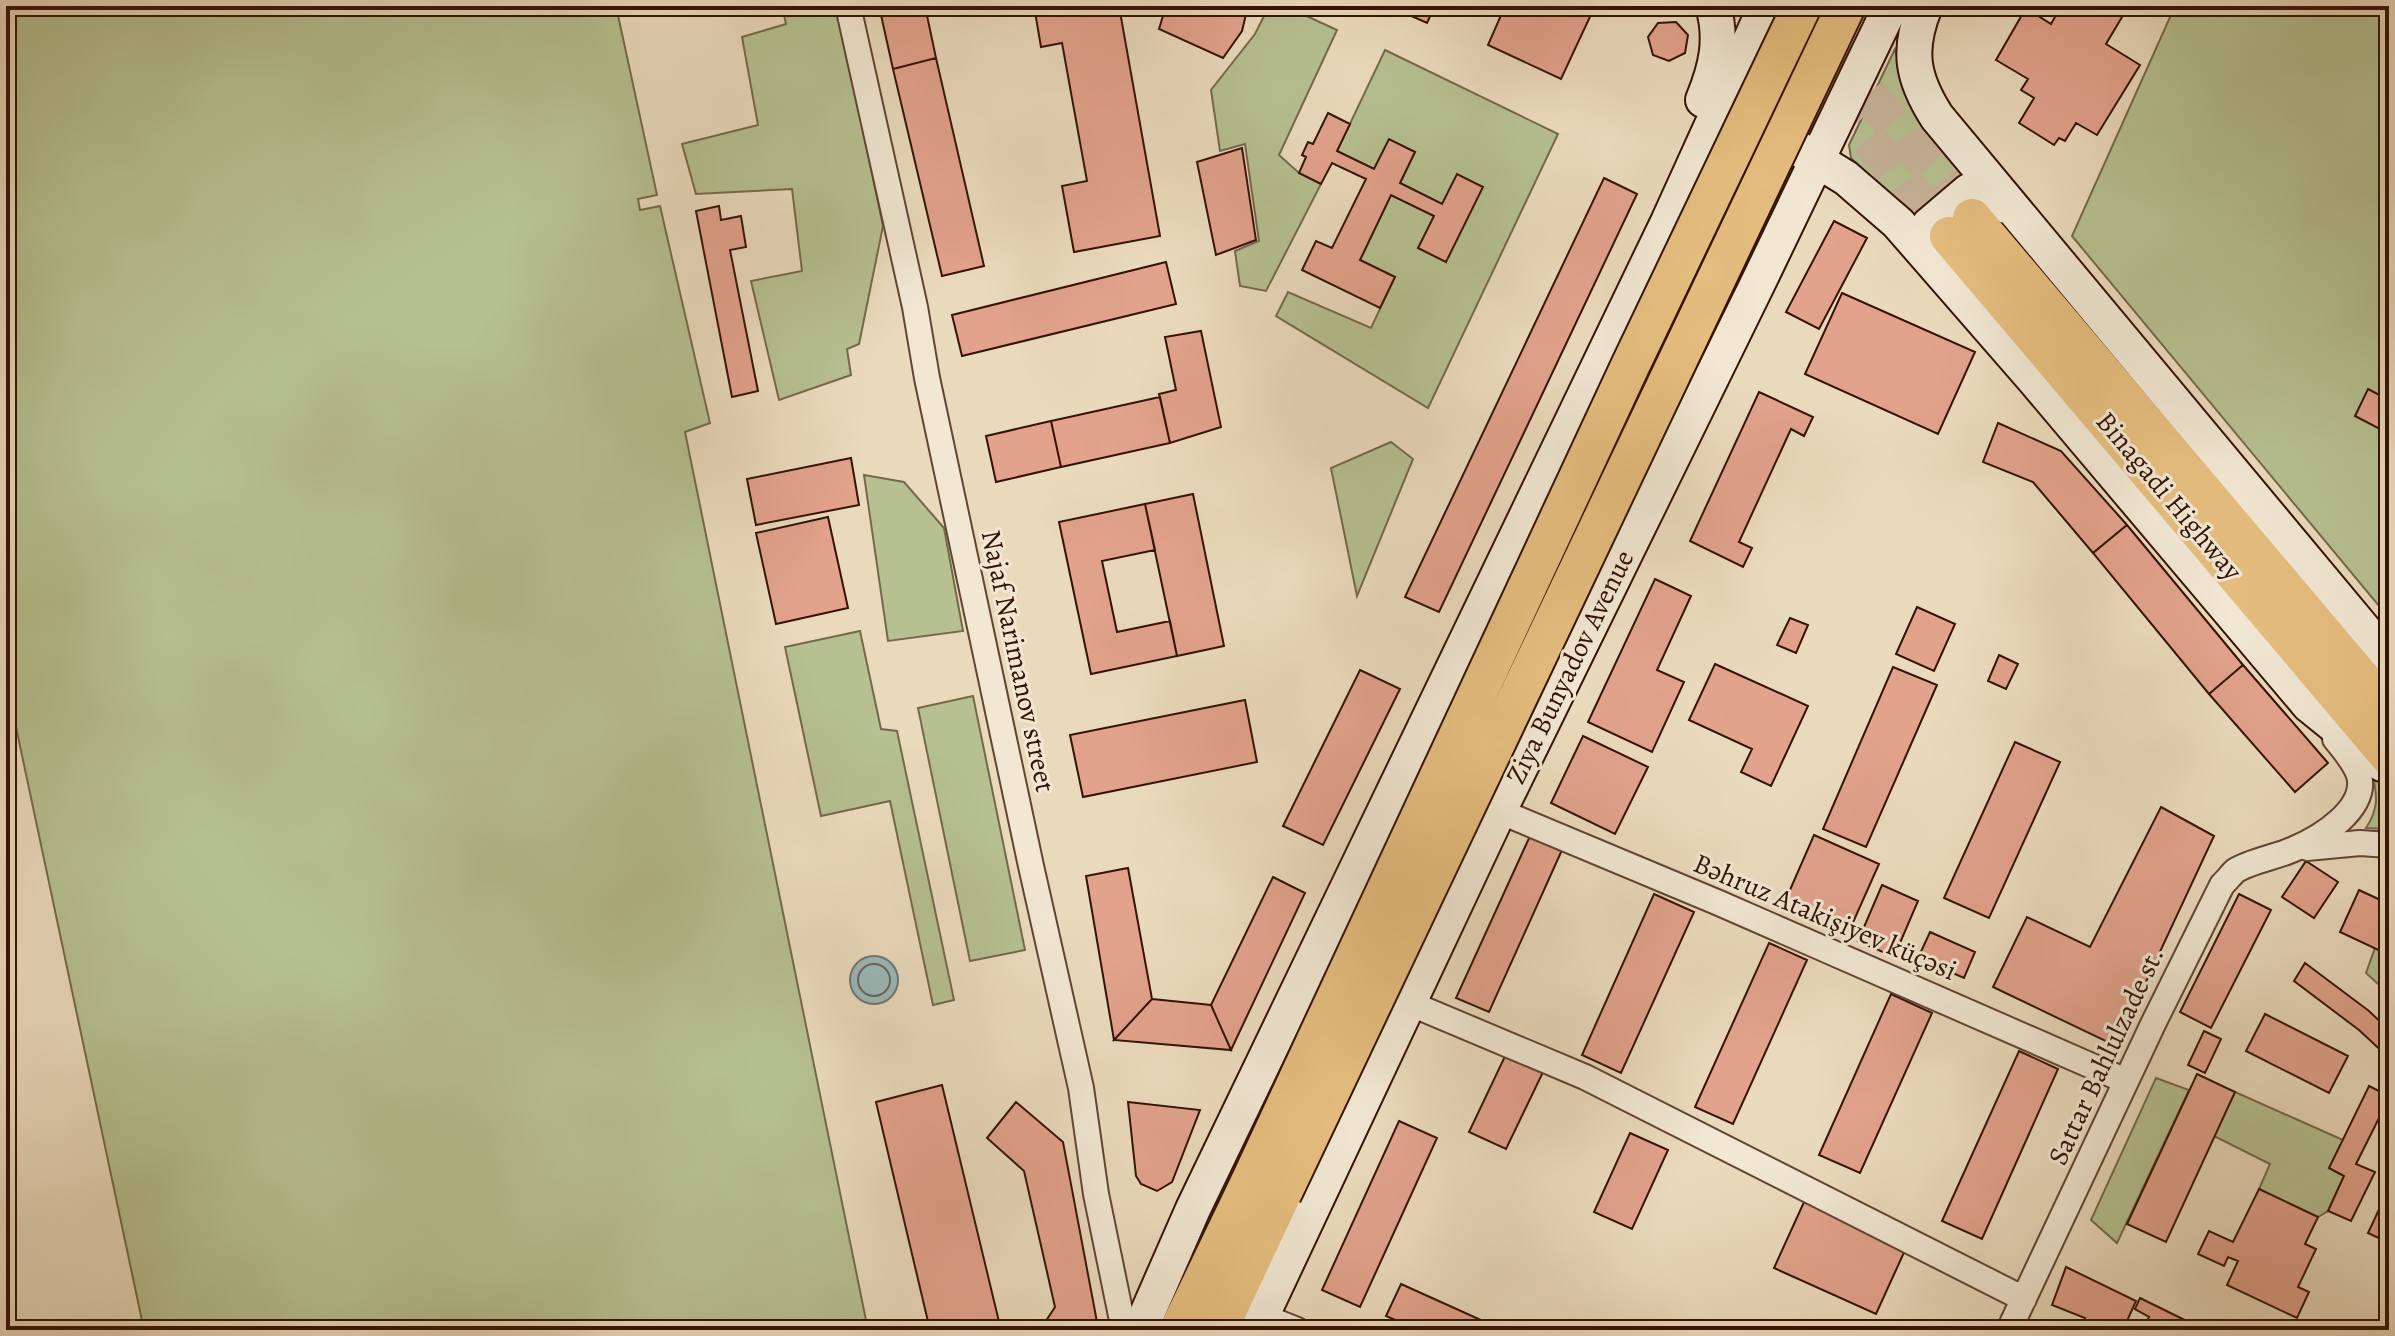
<svg xmlns="http://www.w3.org/2000/svg" width="2395" height="1336" font-family="Alegreya,serif">
<style>
.green{fill:#b6c091;stroke:#75694c;stroke-width:2}
.water{fill:#9ab9b9;stroke:#717671;stroke-width:2}
.lines{fill:none;stroke-linecap:round;stroke-linejoin:round}
.shore{stroke:#676660;stroke-width:2}
.building{fill:#e2a28c;stroke:#341206;stroke-width:2}
.primary-tunnel{stroke:#c6b298;stroke-width:38;stroke-dasharray:38 19;stroke-linecap:butt}
.street-casing{stroke:#624434;stroke-width:28}
.secondary-casing{stroke:#341206;stroke-width:38}
.primary-casing{stroke:#341206;stroke-width:42}
.street{stroke:#f1e7d3;stroke-width:24}
.secondary{stroke:#f1e7d3;stroke-width:34}
.primary{stroke:#e5bd7e;stroke-width:38}
.primary-bridge-casing{stroke:#341206;stroke-width:42;stroke-linecap:butt}
.primary-bridge{stroke:#e5bd7e;stroke-width:38}
.labels{text-anchor:middle;dominant-baseline:central;stroke-width:6;stroke-linejoin:round;paint-order:stroke}
.street-label{font-size:28px;fill:#341206;stroke:#f1e7d3}
</style>
<rect width="100%" height="100%" fill="#eadabc"/>
<filter id="stains"><feTurbulence type="fractalNoise" baseFrequency=".0025" numOctaves="4"/><feColorMatrix values="0 0 0 0 .2 0 0 0 0 .09 0 0 0 0 .02 0 0 0 .5 -.17"/></filter>
<radialGradient id="worn" r=".72"><stop offset=".6" stop-color="#630" stop-opacity="0"/><stop offset="1" stop-color="#630" stop-opacity=".3"/></radialGradient>
<!-- green -->
<path class="green" d="M6 6H616L657 195 638 199 640 210 660 206 710 423 685 432 868 1330H144L6 680Z
M782 6H837L883 226 859 344 847 349 851 375 779 400 751 281 802 271 792 189 696 194 682 144 758 125 742 37 786 24Z
M1269 6H1285L1337 30 1279 155 1299 173 1321 184 1266 291 1240 286 1235 251 1259 241 1245 144 1220 151 1211 90 1255 34Z
M2175 6H2389V618L2072 236Z
M1895 49 1903 80 1915 114 1960 173 1911 216 1851 158 1849 145Z
M1385 50 1558 134 1428 408 1276 316 1288 292 1371 328 1395 277 1360 260 1391 195 1434 216 1419 248 1446 262 1442 204 1400 183 1415 152 1389 140 1374 169 1337 151Z
M1391 442 1413 459 1357 596 1331 468Z
M864 475 904 482 944 528 963 631 888 641Z
M860 631 881 729 897 731 954 1000 933 1005 890 801 821 816 785 647Z
M973 696 1025 950 970 961 918 708Z
M2373 775 2389 792V829L2366 828C2379 808 2377 797 2373 775Z
M2375 948 2389 955V994L2366 973Z
M2156 1078 2189 1090 2117 1243 2091 1220Z
M2235 1092 2343 1140 2329 1168 2344 1176 2328 1211 2318 1217 2259 1189 2270 1164 2214 1136Z"/>
<!-- water -->
<path class="water" d="M850 980a24 24 0 1 1 48 0a24 24 0 1 1-48 0Z"/>
<g class="lines">
<!-- shore -->
<path class="shore" d="M858 980a16 16 0 1 1 32 0a16 16 0 1 1-32 0Z"/>
</g>
<!-- building -->
<path class="building" d="M879 6H925L936 58 893 69Z
M1034 6H1119L1160 236 1074 252 1062 186 1087 181 1062 43 1041 47Z
M1166 6H1248L1242 31 1223 58 1159 29Z
M1389 6H1435L1427 23Z
M1505 6H1595L1561 79 1488 45Z
M2061 6 2128 7 2106 44 2140 65 2097 135 2076 123 2065 141 2059 138 2054 145 2019 123 2034 98 2021 90 2028 79 1996 60 2026 8 2051 24Z
M1676 22 1688 35 1685 53 1669 61 1653 55 1648 37 1658 23Z
M936 58 984 266 942 276 893 69Z
M1328 113 1350 124 1337 151 1374 169 1389 139 1415 152 1400 183 1442 204 1457 174 1483 187 1446 262 1418 248 1434 216 1391 195 1360 260 1395 277 1380 308 1302 270 1316 241 1332 248 1366 179 1332 163 1321 184 1299 173 1306 157 1302 155 1308 142 1313 144Z
M1242 148 1256 240 1216 255 1197 162Z
M1604 178 1637 194 1439 612 1405 597Z
M719 206 721 220 741 216 746 247 730 250 758 391 732 397 696 211Z
M1834 221 1867 238 1819 329 1786 312Z
M1166 262 1176 304 962 356 952 315Z
M1842 293 1975 352 1938 434 1805 374Z
M1201 331 1221 427 1170 443 1159 394 1176 390 1165 337Z
M2368 389 2389 400V443L2383 440 2384 431 2355 416Z
M1759 392 1813 417 1804 436 1791 429 1739 542 1752 548 1743 567 1690 541Z
M1160 397 1170 443 1061 467 1051 421Z
M1051 421 1061 467 996 482 986 436Z
M1998 423 2061 451 2127 525 2093 553 2033 482 1983 462Z
M851 458 859 505 756 525 747 479Z
M1193 494 1224 646 1177 656 1145 504Z
M1145 504 1155 550 1102 561 1117 632 1170 621 1177 656 1091 674 1059 522Z
M828 517 848 608 776 624 756 533Z
M2127 525 2243 665 2209 694 2093 553Z
M1655 579 1691 596 1657 670 1684 682 1652 752 1588 722Z
M1917 607 1955 624 1934 671 1896 654Z
M1790 618 1808 625 1796 653 1777 645Z
M1999 655 2018 664 2006 689 1988 681Z
M1715 664 1808 706 1771 786 1741 772 1752 749 1689 720Z
M2243 665 2328 763 2295 792 2209 694Z
M1893 667 1937 685 1866 847 1823 829Z
M1360 670 1400 689 1323 845 1283 826Z
M1245 700 1257 762 1083 797 1070 735Z
M1583 736 1648 767 1615 834 1551 803Z
M2015 742 2060 762 1989 918 1944 898Z
M2161 807 2214 836 2116 1046 1993 987 2027 917 2090 947Z
M1814 835 1879 864 1851 927 1786 899Z
M1530 836 1562 850 1489 1012 1456 998Z
M2306 861 2338 882 2314 918 2282 897Z
M1128 868 1152 999 1114 1040 1086 876Z
M1273 877 1305 893 1231 1050 1211 1005Z
M1882 885 1918 901 1894 957 1858 941Z
M2359 890 2389 904V955L2340 932Z
M1654 894 1694 912 1621 1073 1582 1055Z
M2239 894 2271 910 2211 1028 2180 1012Z
M1930 932 1975 952 1964 978 1918 958Z
M1769 943 1807 960 1733 1124 1695 1107Z
M2305 963 2369 1011 2389 1030V1058L2359 1030 2294 981Z
M1891 994 1932 1013 1860 1173 1819 1155Z
M1152 999 1211 1005 1231 1050 1114 1040Z
M2265 1014 2348 1056 2329 1093 2246 1051Z
M2204 1031 2221 1039 2205 1073 2188 1065Z
M2019 1051 2058 1069 1982 1239 1942 1221Z
M1507 1052 1544 1070 1506 1149 1469 1132Z
M2197 1074 2235 1092 2166 1242 2127 1224Z
M942 1085 1001 1330H930L876 1102Z
M2369 1086 2389 1096V1123L2379 1118 2356 1164 2375 1172 2351 1221 2328 1211 2344 1176 2329 1168Z
M1016 1102 1063 1142 1097 1322 1092 1330H1040L1055 1307 1024 1171 987 1138Z
M1128 1102 1200 1110 1172 1182 1157 1191 1141 1184 1136 1176Z
M1399 1121 1437 1138 1360 1307 1322 1290Z
M1630 1133 1668 1150 1632 1229 1594 1212Z
M2389 1188V1243L2368 1233Z
M2259 1189 2318 1217 2305 1244 2316 1249 2298 1287 2309 1292 2297 1318 2227 1285 2238 1261 2228 1257 2224 1266 2198 1254 2209 1231 2233 1242Z
M1804 1202 1906 1248 1876 1314 1774 1268Z
M2066 1267 2136 1301 2123 1330H2079L2085 1318 2052 1305Z
M1401 1284 1503 1330H1418L1386 1316Z
M2140 1298 2205 1330H2143L2149 1317 2135 1309Z"/>
<g class="lines">
<!-- primary-tunnel -->
<path class="primary-tunnel" d="M1795 6 1972 218
M1795 51 1949 236"/>
<!-- street casing -->
<g class="street-casing">
<path id="street" d="M848 6 915 307 927 378 1031 866 1081 1088 1096 1194 1124 1330
M1499 811 1719 903 2126 1081
M2307 848 2360 843 2389 845
M1409 1003 1585 1077 2024 1299
M1262 1316 1297 1330
M2009 1330 2154 1022 2222 885C2226 881 2231 875 2235 871 2250 861 2277 857 2294 849 2320 838 2368 809 2359 775 2354 761 2344 750 2335 739"/>
</g>
<!-- secondary casing -->
<g class="secondary-casing">
<path id="secondary" d="M1925 6C1907 50 1912 78 1937 117L2364 630 2389 667
M1703 100C1716 68 1723 40 1713 6
M1799 149 1846 178 1898 223 2033 378 2309 705 2382 764
M1937 264C1929 250 1920 241 1929 225L1969 191 1982 189 2006 206
M1140 1330 1193 1209 1668 222 1766 6
M1255 1330 1499 811 1758 283 1891 6"/>
</g>
<!-- primary casing -->
<g class="primary-casing">
<path id="primary" d="M1972 218 2389 711
M1949 236 2389 756
M1179 1330 1250 1182
M1218 1330 1282 1194"/>
</g>
<!-- street -->
<use href="#street" class="street"/>
<!-- secondary -->
<use href="#secondary" class="secondary"/>
<!-- primary -->
<use href="#primary" class="primary"/>
<!-- primary-bridge casing -->
<g class="primary-bridge-casing">
<path id="primary-bridge" d="M1250 1182 1631 364 1802 6
M1282 1194 1846 6"/>
</g>
<!-- primary-bridge -->
<use href="#primary-bridge" class="primary-bridge"/>
</g>
<g class="labels">
<!-- street labels -->
<g class="street-label">
<text transform="translate(2169 496) rotate(50)">Binagadi Highway</text>
<text transform="translate(1018 661) rotate(78)">Najaf Narimanov street</text>
<text transform="translate(1570 667) rotate(-64)">Ziya Bunyadov Avenue</text>
<text transform="translate(1825 917) rotate(23)">Bəhruz Atakişiyev küçəsi</text>
<text transform="translate(2106 1056) rotate(-65)">Sattar Bahlulzade st.</text>
</g>
</g>
<!-- margin -->
<rect width="2395" height="1336" fill="none" stroke="#eadabc" stroke-width="32"/>
<rect x="8" y="8" width="2379" height="1320" fill="none" stroke="#341206" stroke-width="4"/>
<rect x="16" y="16" width="2363" height="1304" fill="none" stroke="#341206" stroke-width="2"/>
<rect width="100%" height="100%" filter="url(#stains)"/>
<rect width="100%" height="100%" fill="url(#worn)"/>
</svg>
